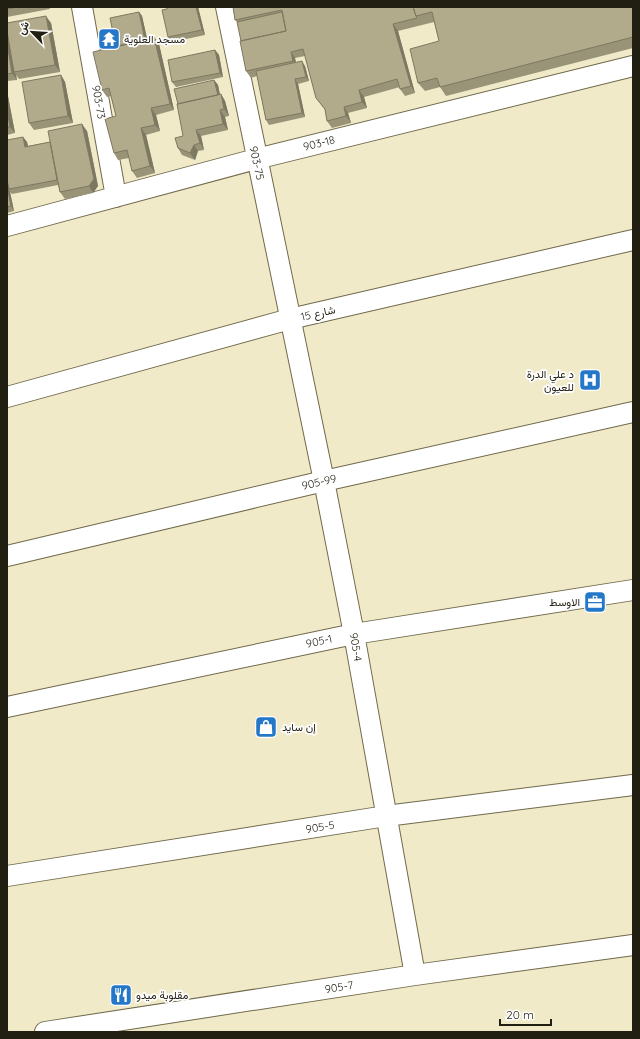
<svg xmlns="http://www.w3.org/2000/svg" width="640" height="1039" font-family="Quicksand,Vazirmatn,sans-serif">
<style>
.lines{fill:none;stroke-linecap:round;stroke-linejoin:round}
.minor-casing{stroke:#70694b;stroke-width:22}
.minor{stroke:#fff;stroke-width:20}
.wall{fill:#999378}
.shaded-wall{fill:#7d7861}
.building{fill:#b2ab8b;stroke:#7d7861}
.labels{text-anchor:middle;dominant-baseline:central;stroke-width:3.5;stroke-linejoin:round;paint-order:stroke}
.poi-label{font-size:11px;fill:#211e12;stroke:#fff;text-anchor:start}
.street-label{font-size:11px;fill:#211e12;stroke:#fff}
</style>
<rect width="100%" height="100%" fill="#f1eac9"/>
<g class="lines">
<!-- minor casing -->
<g class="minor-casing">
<path id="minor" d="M82 7 116 197
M226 7 324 481 354 634 415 975
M7 226 256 159 633 66
M7 397 290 319 633 240
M7 556 324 481 633 412
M7 707 354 634 633 590
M7 876 386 816 633 785
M45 1032 415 975 633 945"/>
</g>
<!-- minor -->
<use href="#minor" class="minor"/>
</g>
<!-- wall -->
<path class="wall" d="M7 7H49L50 9 7 17Z
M167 7H198L205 35 172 42 168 37Z
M233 7H633V48L446 96 440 87 425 91 418 83 439 41 434 22 398 31 415 93 405 96 400 89V87L364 97 367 108 348 113 351 123 332 128 327 121 325 110 316 98 305 56 295 58 296 63 305 66 309 81 298 84 305 117 269 125 266 120 257 76 251 78 246 71 241 41 237 22 235 20Z
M139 12 142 16 147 39 154 37 159 44 174 110 156 115 160 131 146 135 155 173 137 178 132 171 129 158 118 160 114 153 116 116 111 96 107 97 102 90 116 47Z
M51 23 60 72 19 79 16 75 17 80 7 81V34L8 35Z
M215 50 219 55 223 77 176 87 172 82Z
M61 75 65 82 73 123 34 130 29 123Z
M214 80 218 85 220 94H221L225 101 229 116 225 117 228 130 201 136 204 150 198 151 195 160 182 155 178 148Z
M7 91 15 133 7 135Z
M87 131 98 186 93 193 65 199 60 192 58 185 12 194 10 192 14 211 7 213V185L8 187 23 137 27 142 28 146 50 142Z"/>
<!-- shaded-wall -->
<path class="shaded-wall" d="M196 7H198L205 35 202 30Z
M139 12 142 16 149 47 146 42Z
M46 16 51 23 60 72 55 65Z
M393 24 398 31 415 93 411 86Z
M7 34 9 37 14 72 16 75 17 80 12 73 7 43Z
M154 37 159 44 174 110 170 104Z
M215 50 219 55 223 77 220 73Z
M291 52 295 58 297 68 293 61Z
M302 61 305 66 309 81 306 77Z
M61 75 65 82 73 123 68 116Z
M295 79 298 84 305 117 302 113Z
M214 80 218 85 221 102 218 97Z
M359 90 364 97 367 108 362 102Z
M7 91 15 133 10 127 7 110Z
M221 94 225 101 229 116 224 109Z
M344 107 348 113 351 123 346 116Z
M151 108 156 115 160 131 155 125Z
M220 110 225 117 228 130 223 124Z
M82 124 87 131 98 186 93 193 89 186Z
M141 128 146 135 155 173 150 166Z
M196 130 201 136 204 150 200 143Z
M23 137 27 142 29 152 25 147Z
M194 145 198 151 195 160 190 153Z
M7 185 10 189H9L10 192 14 211 11 206Z"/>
<!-- building -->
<path class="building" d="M7 7H18L7 9Z
M167 7H196L202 30 168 37 162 10 167 9Z
M233 7H413L416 16 417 18 393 24 411 86 400 89 397 79 359 90 362 102 344 107 346 116 327 121 325 109 316 98 303 49 291 52 293 61 246 71 240 41 286 31 282 10 235 20Z
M413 7H633V37L440 87 437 78 418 83 410 49 439 41 432 12 416 16Z
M139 12 145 40 116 47 110 18Z
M282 12 286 31 241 41 237 22Z
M46 16 55 65 14 72 7 31V23Z
M154 37 170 104 151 108 155 125 141 128 150 166 132 171 127 150 114 153 105 119 116 116 109 88 102 90 93 52Z
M7 43 12 73 7 74Z
M215 50 220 73 172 82 168 60Z
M302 61 306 77 295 79 302 113 266 120 256 71Z
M61 75 68 116 29 123 22 82Z
M214 80 218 95 178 104 174 89Z
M221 94 224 109 220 110 223 124 196 130 200 143 194 145 190 153 178 148 175 138 183 136 177 104Z
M7 110 10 127H7Z
M82 124 94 179 89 186 60 192 48 131Z
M23 137 25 147 50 142 57 180 9 189 7 180V140Z
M7 186 11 206 7 207Z"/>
<!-- icons -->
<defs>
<g id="temple-square" transform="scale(1.15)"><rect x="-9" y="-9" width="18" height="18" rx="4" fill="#2578c7" stroke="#fff"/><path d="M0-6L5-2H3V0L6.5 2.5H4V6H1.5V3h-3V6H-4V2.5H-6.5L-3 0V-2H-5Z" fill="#fff"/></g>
<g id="hospital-square" transform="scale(1.15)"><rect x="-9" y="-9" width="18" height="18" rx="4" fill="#2578c7" stroke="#fff"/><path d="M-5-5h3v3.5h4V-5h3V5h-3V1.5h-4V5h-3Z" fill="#fff"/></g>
<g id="office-square" transform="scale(1.15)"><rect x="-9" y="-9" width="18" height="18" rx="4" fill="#2578c7" stroke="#fff"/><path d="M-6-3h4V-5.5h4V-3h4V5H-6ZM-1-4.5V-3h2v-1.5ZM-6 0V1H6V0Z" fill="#fff"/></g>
<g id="shop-square" transform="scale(1.15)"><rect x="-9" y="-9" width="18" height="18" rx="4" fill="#2578c7" stroke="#fff"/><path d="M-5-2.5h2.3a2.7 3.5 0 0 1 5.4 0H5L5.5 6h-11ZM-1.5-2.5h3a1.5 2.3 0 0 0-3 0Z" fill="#fff"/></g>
<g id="restaurant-square" transform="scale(1.15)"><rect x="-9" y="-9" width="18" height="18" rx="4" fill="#2578c7" stroke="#fff"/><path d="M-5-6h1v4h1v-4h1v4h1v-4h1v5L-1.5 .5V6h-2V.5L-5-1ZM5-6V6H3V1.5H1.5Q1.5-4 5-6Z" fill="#fff"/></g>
</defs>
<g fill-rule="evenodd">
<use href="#temple-square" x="109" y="39"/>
<use href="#hospital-square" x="590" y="380"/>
<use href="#office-square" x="595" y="602"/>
<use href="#shop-square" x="266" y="727"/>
<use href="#restaurant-square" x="121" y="995"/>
</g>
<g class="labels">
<!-- poi labels -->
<g class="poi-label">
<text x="124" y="39">مسجد العلوية</text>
<text x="574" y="374" text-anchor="end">د علي الدرة<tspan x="574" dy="13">للعيون</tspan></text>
<text x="580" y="602" text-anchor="end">الاوسط</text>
<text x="282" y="727">إن سايد</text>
<text x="136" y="995">مقلوبة ميدو</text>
</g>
<!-- street labels -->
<g class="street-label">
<text transform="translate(99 102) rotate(80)">903-73</text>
<text transform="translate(319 143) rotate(-14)">903-18</text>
<text transform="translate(257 163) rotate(78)">903-75</text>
<text transform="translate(318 313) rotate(-13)">شارع 15</text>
<text transform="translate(319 482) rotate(-13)">905-99</text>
<text transform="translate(319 641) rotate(-12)">905-1</text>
<text transform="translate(356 647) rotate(80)">905-4</text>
<text transform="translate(320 827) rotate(-9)">905-5</text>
<text transform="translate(339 987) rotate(-9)">905-7</text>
</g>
</g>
<!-- border -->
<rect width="640" height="1039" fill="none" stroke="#211e12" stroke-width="16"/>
<!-- north arrow -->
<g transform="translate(32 32) rotate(295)" stroke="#ffffff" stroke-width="3" paint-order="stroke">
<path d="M0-3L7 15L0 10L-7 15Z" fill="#211e12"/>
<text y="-6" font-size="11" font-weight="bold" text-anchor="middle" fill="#211e12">ش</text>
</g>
<!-- scale -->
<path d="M500 1019v6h51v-6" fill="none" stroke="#211e12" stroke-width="2"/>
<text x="506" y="1019" font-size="12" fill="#211e12" stroke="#ffffff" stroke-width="3" paint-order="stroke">20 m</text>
</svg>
